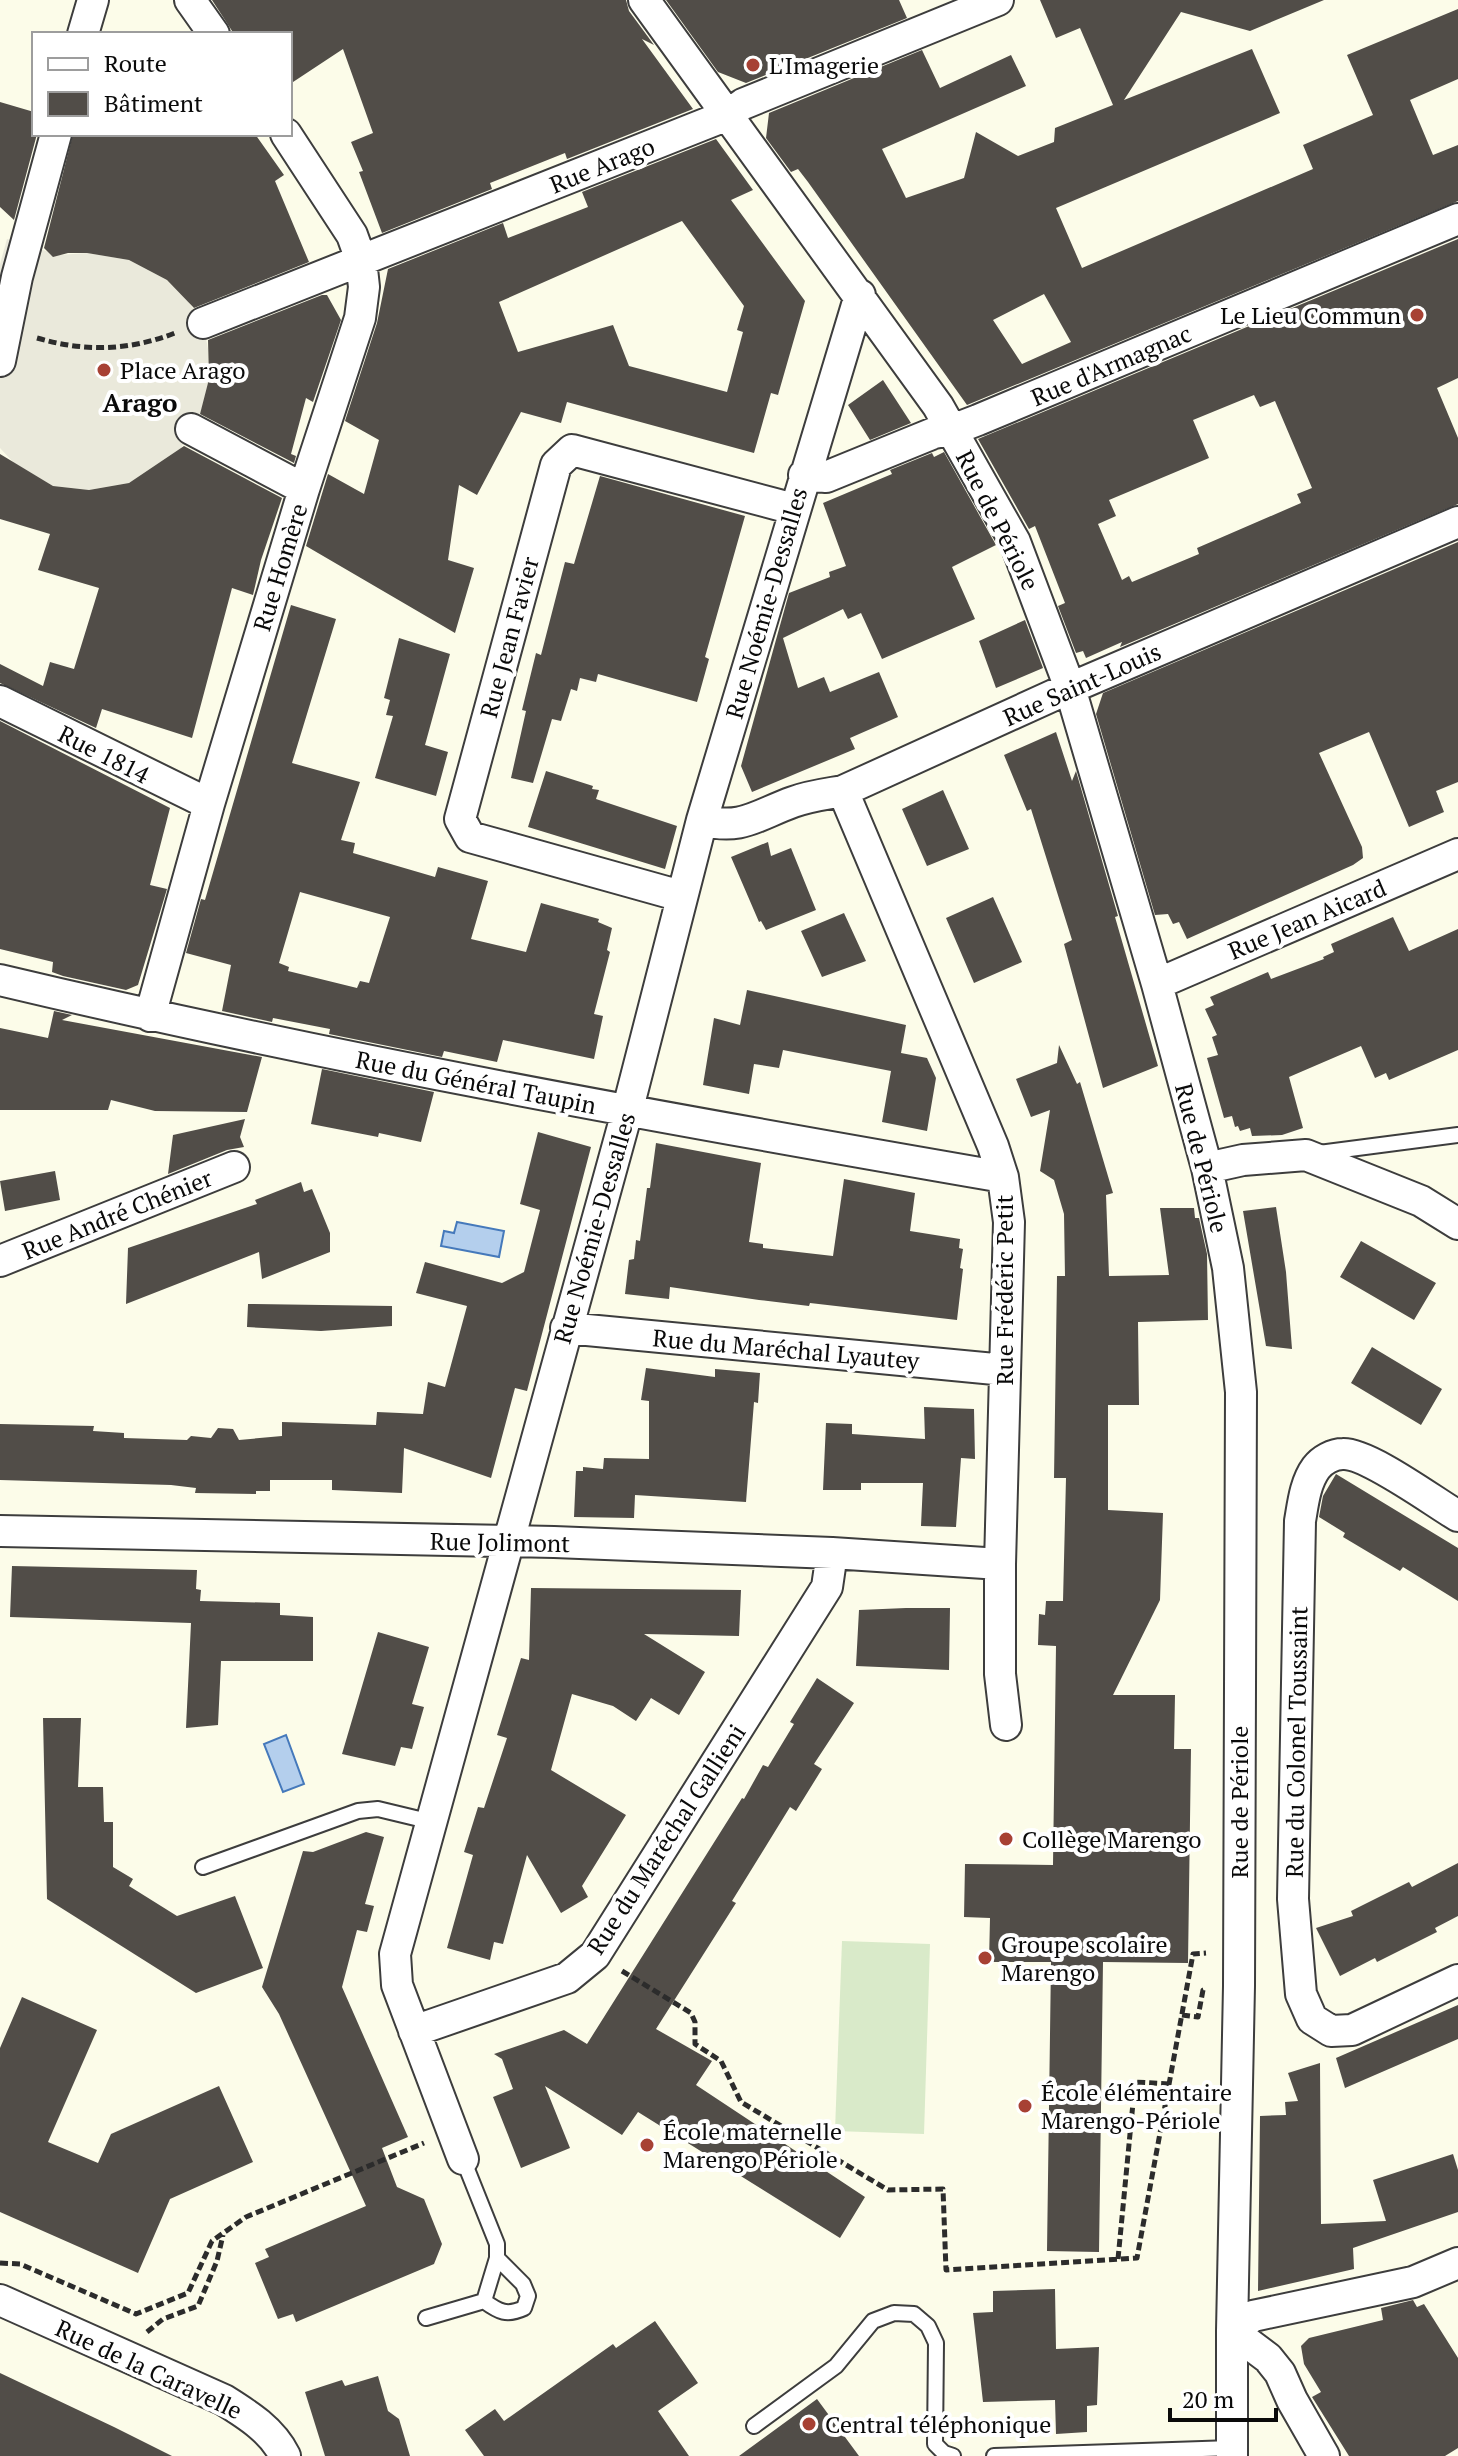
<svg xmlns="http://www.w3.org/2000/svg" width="1458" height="2456" font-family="'PT Serif',serif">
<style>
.pitch{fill:#d9eac9}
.plaza{fill:#eae9db}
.water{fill:#b4cfed;stroke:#4579bb;stroke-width:2}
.building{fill:#514d48;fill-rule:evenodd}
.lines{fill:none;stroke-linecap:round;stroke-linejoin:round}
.service-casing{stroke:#3d3d3d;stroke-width:18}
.minor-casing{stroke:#3d3d3d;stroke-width:34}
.path{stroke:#2c2c2c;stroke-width:5;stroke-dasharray:8 4;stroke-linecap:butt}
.service{stroke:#fff;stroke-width:14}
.minor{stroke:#fff;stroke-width:30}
.poi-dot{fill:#a74134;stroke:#fff;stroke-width:3}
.labels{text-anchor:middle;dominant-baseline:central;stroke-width:8;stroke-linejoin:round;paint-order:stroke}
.poi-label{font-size:24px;fill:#0a0a0a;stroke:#fff;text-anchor:start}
.street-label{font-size:24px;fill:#0a0a0a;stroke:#fff}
.neighbourhood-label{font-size:26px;font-weight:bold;fill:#0a0a0a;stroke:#fff}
</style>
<rect width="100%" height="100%" fill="#fcfce9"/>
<!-- pitch -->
<path class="pitch" d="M842 1941 930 1944 924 2134 835 2131Z"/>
<!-- plaza -->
<path class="plaza" d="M7 239 59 255 87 253 129 260 167 280 183 294 203 323 208 349 209 379 201 411 181 448 129 483 89 490 53 486 14 463 0 448V264Z"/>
<!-- water -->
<path class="water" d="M457 1222 504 1231 499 1257 441 1246 444 1231 454 1233Z
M286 1735 304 1784 283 1792 264 1744Z"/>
<!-- building -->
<path class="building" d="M212 0H626L629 11 654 45 642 39 693 109 567 159 565 153 490 183 492 189 382 233 359 172 363 171 351 142 373 133 343 49 290 84V34H234Z
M666 0H899L907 18 746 83 718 72Z
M1040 0H1324L1250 31 1181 12 1124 100 1252 49 1280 113 1056 208 1082 268 1313 169 1303 145 1373 115 1347 55 1458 9V79L1410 100 1433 155 1458 145V201L967 405 808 182 798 169 791 172 766 138 769 113 922 50 940 88 1011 55 1026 86 882 149 906 198 964 178 976 132 1018 156 1054 142 1055 128 1113 105 1080 28 1056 38ZM1044 294 1071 342 1022 364 993 320Z
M0 102 34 112V134H37L14 220 0 207Z
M73 134H255L284 175 275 181 309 262 194 308 167 280 129 260 87 253H68L53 257 44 248Z
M716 139 753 190 731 200 805 301 778 395 771 393 754 453 567 402 561 423 521 412 477 495 459 485 448 560 474 568 455 633 306 546 328 474 364 494 379 440 345 421 377 323 388 269 503 223 508 238 588 207 582 192ZM682 221 744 306 737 330 743 332 727 392 629 366 613 325 518 352 499 302Z
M1458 239V378L1437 388 1458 438V504L1120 647 1122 642 1086 658 1083 651 1076 653 1058 606 1065 603 1035 526 1029 529 978 439ZM1254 395 1260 407 1275 401 1312 488 1297 494 1301 503 1197 548 1199 554 1132 582 1129 576 1122 580 1098 524 1116 516 1109 500 1209 458 1193 420Z
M322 295H327L341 320 313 402 306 398 291 454 296 456 294 463 200 414 209 379 208 340Z
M883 380 911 423 870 440 848 405Z
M184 446 282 498 261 560 253 595 232 588 192 738 102 709 96 728 0 683V664L43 686 50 662 74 669 99 588 38 570 50 534 0 519V454L53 486 89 490 129 483Z
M944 452 996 545 952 567 975 619 882 659 861 613 848 619 843 609 783 638 798 688 824 677 830 692 879 672 898 717 850 738 855 749 752 792 741 766 789 593 830 577 829 572 846 566 823 503 892 474 890 470 932 453 934 457Z
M600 476 745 516 705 657 709 659 697 702 598 674 596 682 580 678 577 691 571 689 561 721 552 719 533 783 511 778 526 711 522 710 536 653 541 655 565 562 574 564Z
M1458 542V782L1436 791 1444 812 1409 827 1369 732 1319 753 1362 847 1363 858 1353 865 1187 939 1179 922 1173 924 1168 914 1155 915 1096 714 1103 693Z
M291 605 336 619 292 763 360 782 341 840 355 843 353 853 435 877 438 867 488 881 471 939 526 952 541 903 599 919 598 922 612 928 607 950 610 952 594 1014 603 1016 594 1059 503 1040 497 1062 444 1051 442 1057 329 1034 330 1029 273 1018 272 1022 222 1011 231 965 186 953 201 899 205 900ZM300 892 390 917 369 983 360 981 357 988 288 971 289 967 279 963Z
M1025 620 1043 668 996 688 979 641Z
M399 638 450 654 425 745 448 752 436 796 375 778 393 716 386 715 390 700 384 698Z
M0 721 170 808 150 885 167 889 138 985 126 990 63 976 52 972 53 962 0 949Z
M1056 732 1072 781 1076 771 1118 916 1115 917 1158 1066 1103 1088 1064 944 1072 940 1031 809 1027 811 1004 755Z
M546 771 593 786 592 789 599 790 596 799 677 826 665 869 528 827Z
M943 790 969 849 927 866 902 809Z
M768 842 771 856 791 848 816 910 766 930 761 921 759 922 731 857Z
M993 897 1022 962 974 983 946 918Z
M844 913 866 961 822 977 801 931Z
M1393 917 1409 951 1458 929V1050L1389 1080 1386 1073 1375 1078 1361 1046 1289 1077 1303 1128 1282 1135 1252 1136 1250 1128 1240 1131 1238 1126 1235 1127 1232 1116 1224 1118 1207 1058 1218 1055 1212 1037 1217 1035 1205 1009 1214 1005 1210 997 1268 972 1271 979 1324 959 1323 957 1334 952 1331 944Z
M747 990 906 1025 901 1053 927 1058 936 1078 927 1131 882 1122 891 1071 783 1050 779 1068 754 1064 749 1094 703 1085 714 1018 740 1025Z
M54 1011 72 1015 62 1020 262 1057 247 1112 155 1111 111 1100 108 1110H0V1028L48 1038Z
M1059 1045 1077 1084 1080 1082 1113 1193 1106 1195 1109 1276 1169 1275 1160 1208H1194L1195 1218H1199L1207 1254 1208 1320 1138 1322 1139 1405H1108V1510L1163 1513 1160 1600 1113 1695H1175L1174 1749H1191L1188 1963 1103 1962 1099 2252 1047 2251 1051 1962H989L990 1918 964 1917 965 1864 1053 1865 1056 1646 1038 1645 1039 1614 1045 1615 1046 1601H1063L1066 1478H1054L1057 1276H1065L1064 1214 1054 1180 1040 1171 1050 1110 1031 1117 1016 1079 1057 1063Z
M322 1069 434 1092 421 1142 379 1133 378 1137 311 1124Z
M245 1119 240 1137 244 1147 227 1150 168 1174 173 1135Z
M538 1132 591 1147 527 1391 515 1388 491 1478 404 1448 402 1493 332 1490V1480H270V1491H256V1494L195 1493 196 1488 171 1485 0 1480V1424L94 1426 93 1431 124 1433V1438L187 1440 191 1436 211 1438 218 1428 233 1429 239 1440 282 1436V1422L376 1425 377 1412 423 1414 428 1382 445 1387 467 1306 416 1293 425 1262 502 1283 524 1272 540 1210 520 1204Z
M656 1143 761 1163 749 1242 763 1244V1248L833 1256 844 1179 915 1193 910 1231 960 1239 959 1248 963 1249 960 1268 963 1269 957 1320 810 1303 809 1306 759 1300 670 1287 669 1299 625 1294 629 1260 634 1259 636 1240 640 1241 647 1188H650Z
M55 1171 60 1200 5 1211 0 1181Z
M301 1182 304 1192 312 1189 330 1233V1252L262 1279 259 1252 126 1304 128 1248 257 1204 255 1200Z
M1276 1207 1286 1272 1292 1349 1266 1346 1243 1211Z
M1361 1241 1436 1283 1414 1320 1340 1277Z
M248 1304 392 1306V1326L321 1331 247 1327Z
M1372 1347 1442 1389 1421 1425 1351 1383Z
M646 1368 715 1377V1369L760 1373 758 1403 754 1402 746 1502 635 1495 634 1518 574 1517 576 1471H583V1467L603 1469 604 1458 649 1459V1401L641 1400Z
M924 1407 974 1409 975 1459 961 1458 956 1527 921 1526 923 1483H861V1490H823L826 1423 852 1424V1434L925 1439Z
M1336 1474 1458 1548V1601L1403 1567 1400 1571 1343 1537 1345 1533 1319 1517 1323 1496Z
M12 1566 197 1570 196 1589 201 1590 200 1601 280 1603V1615L313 1617V1661H221L218 1725 186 1728 191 1623 10 1617Z
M531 1588 741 1590 739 1636 644 1634 705 1672 679 1715 651 1698 636 1721 613 1706 572 1694 551 1770 626 1815 582 1886 588 1897 561 1913 527 1855 503 1944 494 1942 490 1960 447 1948 473 1855 464 1852 478 1807 484 1808 507 1738 497 1735 521 1658 529 1660Z
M906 1608H950L949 1670 856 1666 859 1610Z
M378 1632 429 1647 412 1704 424 1707 412 1749 401 1747 395 1766 342 1754Z
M817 1678 854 1703 814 1764 822 1769 796 1811 790 1807 732 1901 736 1903 656 2029 712 2061 696 2085 865 2197 840 2238 638 2112 622 2135 545 2086 570 2148 521 2168 493 2097 513 2089 502 2059 494 2054 564 2030 587 2044 742 1798 744 1799 763 1765 768 1767 794 1724 790 1722Z
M43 1718H81L78 1787H103L104 1822H113V1867L133 1879 129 1886 177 1916 235 1896 263 1968 196 1993 47 1899Z
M366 1832 384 1837 365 1904 374 1906 367 1932 357 1930 342 1987 408 2137 382 2148 397 2187 424 2199 442 2244 434 2264 296 2322 293 2314 278 2319 255 2263 269 2257 265 2249 366 2206 279 2014 262 1987 303 1851 313 1852Z
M1458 1863V1916L1435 1928 1437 1932 1377 1962 1375 1958 1340 1976 1316 1928 1353 1916 1351 1911 1409 1882 1412 1887Z
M22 1997 97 2030 48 2142 98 2163 111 2134 219 2086 253 2162 170 2199 138 2273 0 2212V2048Z
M1458 2005V2039L1345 2088 1336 2058Z
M1320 2063 1321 2224 1386 2221 1373 2180 1453 2154 1458 2170V2212L1353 2248 1354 2269 1258 2291 1260 2116 1286 2115 1285 2102 1298 2101 1288 2073Z
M1055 2289 1056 2349 1099 2347 1097 2405 1087 2406V2432L1056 2434 1055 2400 983 2402 973 2313 993 2312V2291Z
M1413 2300 1417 2307 1424 2304 1458 2358V2448L1445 2456H1349L1312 2397 1321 2392 1304 2364 1301 2346 1309 2338 1383 2320 1381 2308Z
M655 2321 698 2383 658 2411 689 2456H484L465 2430 495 2409 504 2421 613 2344 616 2348Z
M0 2373 114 2427 172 2456H0Z
M378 2376 388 2411 399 2419 410 2456H325L305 2392 342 2380 345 2386Z
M817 2399 859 2456H739Z"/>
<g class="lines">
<!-- service casing -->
<g class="service-casing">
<path id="service" d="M1319 1153 1458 1135
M203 1867 358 1811 378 1809 432 1822
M484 2301C499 2312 507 2316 524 2308L528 2296 523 2284 497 2258
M426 2318 484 2301 497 2258V2244L463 2159
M754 2426 836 2366 873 2321 894 2313 914 2314 928 2326 936 2343 935 2444 944 2453 953 2456
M994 2456 1232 2448"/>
</g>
<!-- minor casing -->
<g class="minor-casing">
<path id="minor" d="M190 0 214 34
M644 0 938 406 1015 542 1070 688 1157 984 1207 1168 1228 1268 1241 1392 1239 1986 1232 2331V2456
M83 34 93 0
M203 323 710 122 728 115 743 104 998 0
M0 361 17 277 56 134
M191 429 304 489
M804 475 826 477 934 433 952 430 978 420 1458 219
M0 701 209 804
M843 791 993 1146 1003 1177 1009 1222 1000 1564V1674L1006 1725
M702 820C741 831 757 815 793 802 809 796 826 794 843 791L1054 695 1458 522
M681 896 470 837 460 819 556 465 572 450 794 509
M0 980C332 1059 667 1119 1003 1177
M1157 984 1458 854
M150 1016 209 804 304 489 360 318 364 287 361 260 352 235 286 134
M1207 1168 1243 1160 1306 1155 1421 1201 1458 1224
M0 1261 234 1167
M566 1328 1005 1370
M1458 1516C1434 1502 1368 1453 1343 1454 1333 1454 1322 1460 1316 1468 1305 1483 1303 1504 1300 1521L1293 1899 1301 1994 1312 2019 1331 2031 1352 2030 1458 1980
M0 1531 554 1542 832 1553 1000 1564
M414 2031 567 1978 595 1955 827 1587 832 1553
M463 2159 397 1985 395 1954 627 1112 702 820 860 295
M0 2300 224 2400C248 2415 272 2430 285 2456
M1232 2331 1253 2316 1413 2282 1458 2263
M1232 2331 1268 2358 1280 2373 1292 2400 1324 2456"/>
</g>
<!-- path -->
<path class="path" d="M37 338C85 352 128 351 175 333
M622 1971 691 2013 695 2022V2044L721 2061 741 2102 888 2190 943 2189 946 2270 1137 2258 1193 1954 1206 1953
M1182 2015 1198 2017 1203 1990 1206 1989
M1118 2259 1135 2082 1169 2084
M0 2263 20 2264 136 2314 188 2293 212 2241 246 2217 424 2143
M147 2332 163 2319 198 2306 217 2261 223 2235"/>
<!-- service -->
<use href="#service" class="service"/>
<!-- minor -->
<use href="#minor" class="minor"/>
</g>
<!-- markers -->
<g class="poi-dot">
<circle cx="753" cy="65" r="8"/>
<circle cx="1417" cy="315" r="8"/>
<circle cx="104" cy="370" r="8"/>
<circle cx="1006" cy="1839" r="8"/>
<circle cx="985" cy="1958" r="8"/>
<circle cx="1025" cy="2106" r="8"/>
<circle cx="647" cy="2145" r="8"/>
<circle cx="809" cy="2424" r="8"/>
</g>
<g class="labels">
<!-- poi labels -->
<g class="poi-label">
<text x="769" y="65">L'Imagerie</text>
<text x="1401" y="315" text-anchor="end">Le Lieu Commun</text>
<text x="120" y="370">Place Arago</text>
<text x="1022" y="1839">Collège Marengo</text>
<text x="1001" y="1944">Groupe scolaire<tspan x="1001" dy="28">Marengo</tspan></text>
<text x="1041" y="2092">École élémentaire<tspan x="1041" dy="28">Marengo-Périole</tspan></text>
<text x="663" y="2131">École maternelle<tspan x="663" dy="28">Marengo Périole</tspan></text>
<text x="825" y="2424">Central téléphonique</text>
</g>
<!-- street labels -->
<g class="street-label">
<text transform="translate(602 165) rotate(-22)">Rue Arago</text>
<text transform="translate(1111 365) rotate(-23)">Rue d'Armagnac</text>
<text transform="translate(998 520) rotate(63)">Rue de Périole</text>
<text transform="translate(280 567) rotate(-73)">Rue Homère</text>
<text transform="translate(766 603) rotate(-74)">Rue Noémie-Dessalles</text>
<text transform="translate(509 637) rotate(-75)">Rue Jean Favier</text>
<text transform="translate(1082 684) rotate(-24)">Rue Saint-Louis</text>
<text transform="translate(104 754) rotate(27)">Rue 1814</text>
<text transform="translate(1307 919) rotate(-23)">Rue Jean Aicard</text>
<text transform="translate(476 1082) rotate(11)">Rue du Général Taupin</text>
<text transform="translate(1202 1158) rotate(76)">Rue de Périole</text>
<text transform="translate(117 1214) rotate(-22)">Rue André Chénier</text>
<text transform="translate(594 1228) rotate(-74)">Rue Noémie-Dessalles</text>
<text transform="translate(1004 1290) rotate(-90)">Rue Frédéric Petit</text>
<text transform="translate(786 1349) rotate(5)">Rue du Maréchal Lyautey</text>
<text transform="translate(500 1542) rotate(1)">Rue Jolimont</text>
<text transform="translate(1296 1742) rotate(-89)">Rue du Colonel Toussaint</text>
<text transform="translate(1239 1802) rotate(-90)">Rue de Périole</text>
<text transform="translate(666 1839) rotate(-57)">Rue du Maréchal Gallieni</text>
<text transform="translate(149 2369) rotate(25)">Rue de la Caravelle</text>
</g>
<!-- neighbourhood labels -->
<g class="neighbourhood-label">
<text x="140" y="402">Arago</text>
</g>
</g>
<!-- legend -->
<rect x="32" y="32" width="260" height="104" fill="#ffffff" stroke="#9d9d9d" stroke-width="2"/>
<rect x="48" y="58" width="40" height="12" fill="#ffffff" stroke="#9d9d9d" stroke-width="2"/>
<text x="104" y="72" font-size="24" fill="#0a0a0a">Route</text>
<rect x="48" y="92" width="40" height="24" fill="#514d48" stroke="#9d9d9d" stroke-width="2"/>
<text x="104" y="112" font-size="24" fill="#0a0a0a">Bâtiment</text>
<!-- scale -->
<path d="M1170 2408v12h106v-12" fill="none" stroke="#0a0a0a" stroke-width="4"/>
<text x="1182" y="2408" font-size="24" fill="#0a0a0a" stroke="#ffffff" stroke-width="6" paint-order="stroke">20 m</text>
</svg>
